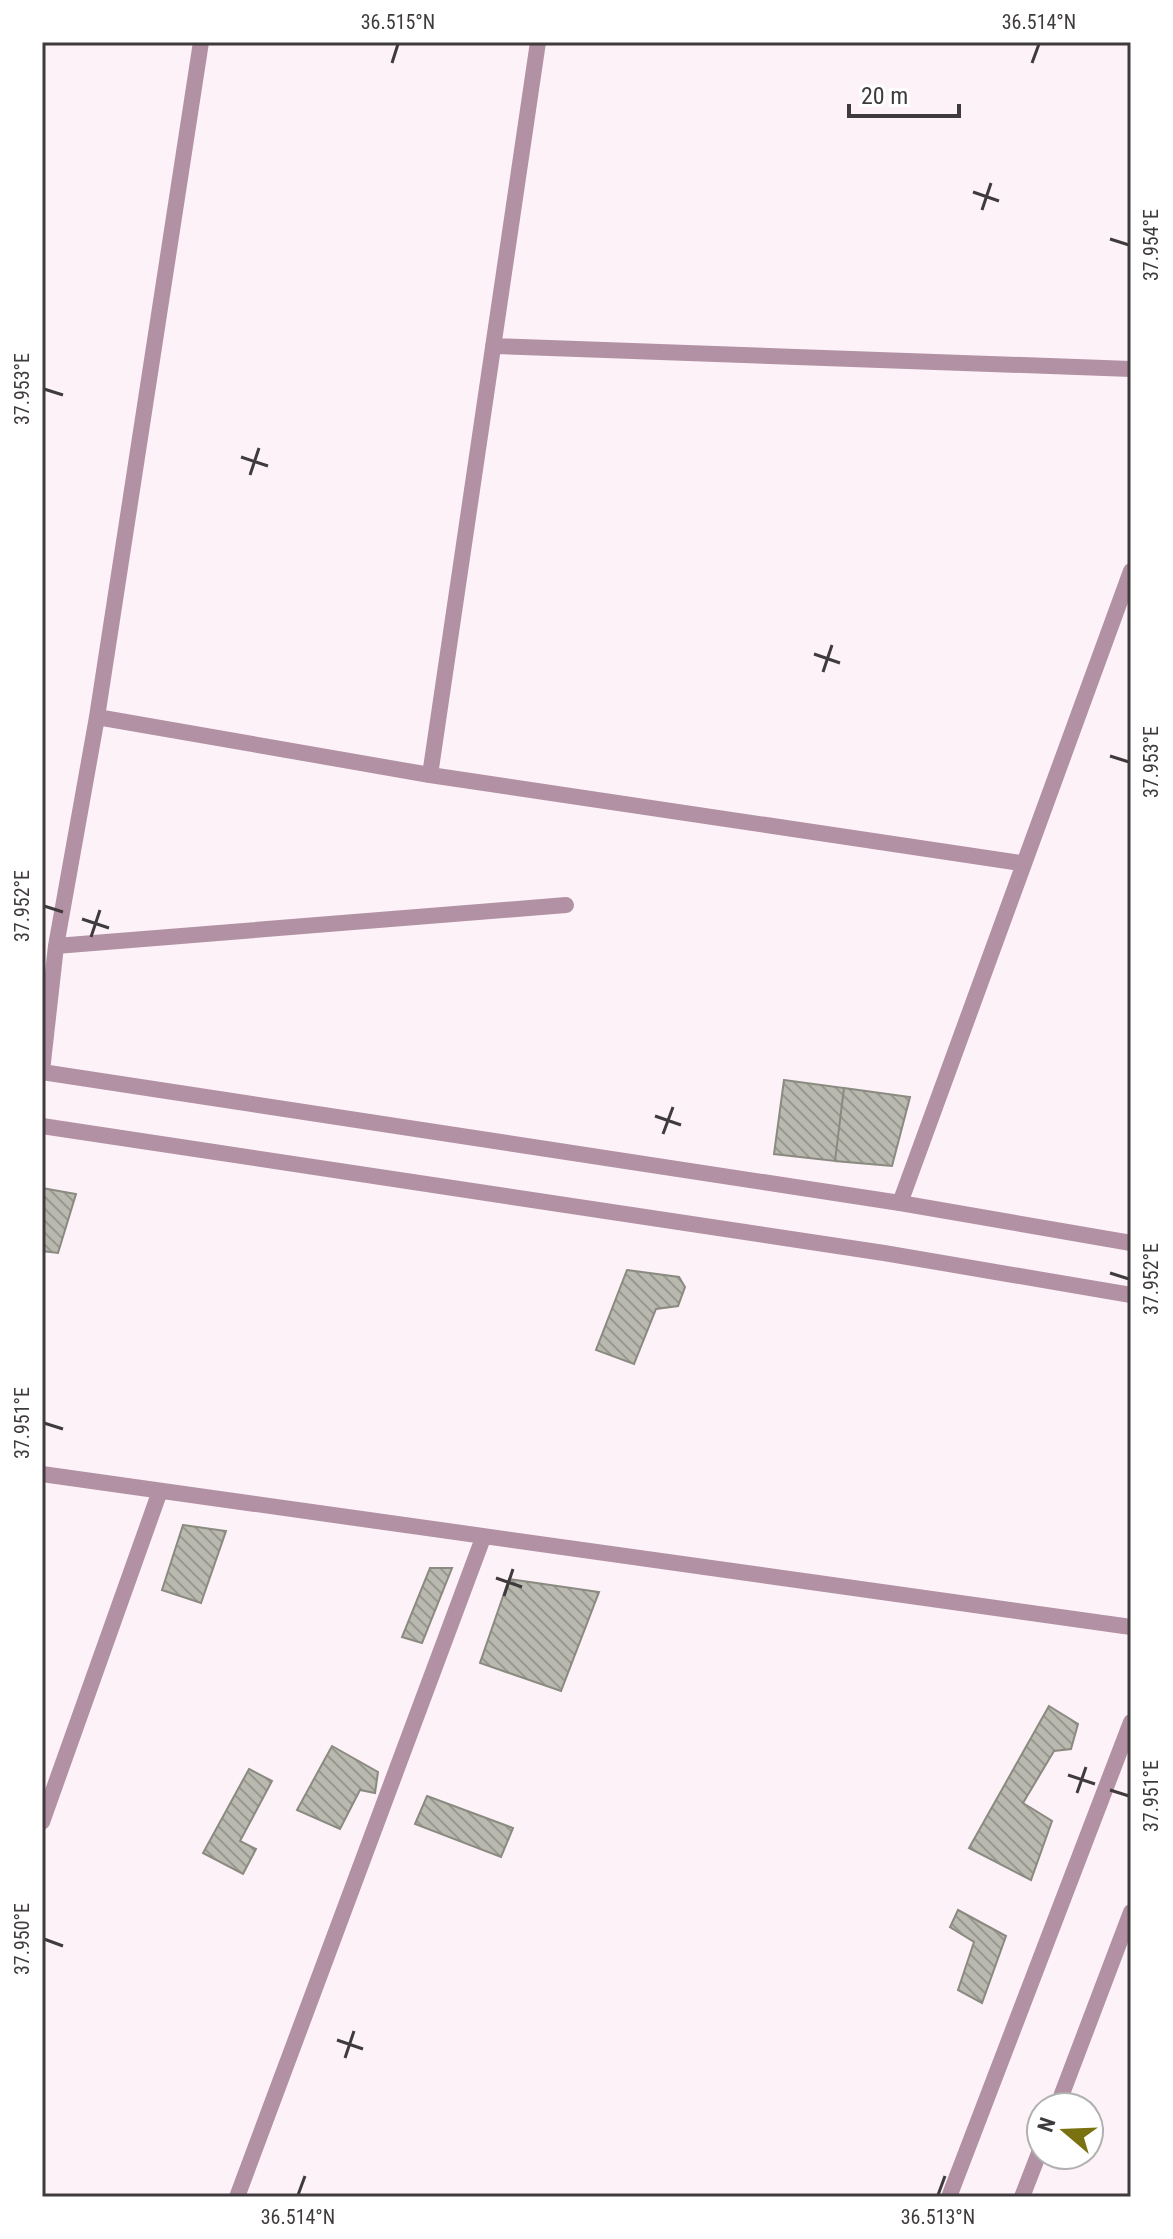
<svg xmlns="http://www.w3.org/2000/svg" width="1173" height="2239" font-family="'Roboto Condensed',sans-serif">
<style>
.building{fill:url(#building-back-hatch);stroke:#8a8a81;stroke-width:2}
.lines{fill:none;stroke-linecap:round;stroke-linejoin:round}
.minor{stroke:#b291a4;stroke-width:16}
.tertiary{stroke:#b291a4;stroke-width:16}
.ticks{fill:none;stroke:#3f3b3d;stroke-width:3}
.neatline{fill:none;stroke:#3f3b3d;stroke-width:3}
.ticks-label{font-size:20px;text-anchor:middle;fill:#3f3b3d}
</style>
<defs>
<pattern id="building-back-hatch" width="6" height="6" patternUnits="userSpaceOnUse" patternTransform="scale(2)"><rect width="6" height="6" fill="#bab9b0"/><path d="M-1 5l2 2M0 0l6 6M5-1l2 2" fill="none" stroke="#999890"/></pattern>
</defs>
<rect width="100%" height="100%" fill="#fcf2f7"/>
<!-- building -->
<path class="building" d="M784 1080 844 1088 835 1161 774 1154Z
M844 1088 910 1097 892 1166 835 1161Z
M42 1188 76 1194 58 1253 42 1251Z
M627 1270 679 1277 685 1287 678 1306 656 1309 634 1364 596 1350Z
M183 1525 226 1531 201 1603 162 1590Z
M430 1568H452L422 1643 402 1637Z
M509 1579 599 1592 561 1691 480 1663Z
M1049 1706 1078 1724 1071 1749 1054 1751 1023 1803 1052 1821 1031 1880 969 1848Z
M332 1746 378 1772 375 1793 360 1790 340 1829 297 1810Z
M249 1769 272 1781 240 1841 256 1849 243 1874 203 1853Z
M427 1796 513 1828 501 1857 415 1824Z
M958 1910 1006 1936 982 2003 958 1990 974 1942 950 1927Z"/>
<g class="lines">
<!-- minor -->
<path class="minor" d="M493 346 1131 369
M97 717 430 775 1021 863
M430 775 538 42
M56 946 566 905
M42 1071 56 946 97 717 201 42
M900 1203 1131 571
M42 1474 1131 1627
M42 1822 160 1491
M237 2197 483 1538"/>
<!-- tertiary -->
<path class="tertiary" d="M42 1072 900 1203 1131 1243
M42 1126 884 1253 1131 1295
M1057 2107 1131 1912
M949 2197 1131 1722
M1022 2197 1041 2148"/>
</g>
<!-- ticks -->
<path class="ticks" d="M392 63 398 44M1032 63 1039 44M973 192 999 201M982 210 991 183M1110 239 1129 245M44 389 63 395M241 457 268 466M250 475 259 448M814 654 840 663M823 672 832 645M1110 756 1129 762M44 906 63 912M82 919 109 928M91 937 100 910M655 1116 681 1125M663 1134 673 1107M1110 1273 1129 1279M44 1423 63 1429M496 1578 522 1587M504 1596 513 1569M1068 1775 1095 1784M1110 1790 1129 1796M1077 1793 1086 1767M44 1939 63 1946M337 2040 363 2049M345 2058 354 2031M298 2195 305 2176M938 2195 945 2176"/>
<!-- border -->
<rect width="1173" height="2239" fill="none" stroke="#ffffff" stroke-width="88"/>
<!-- north arrow -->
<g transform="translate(1065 2131) rotate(289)"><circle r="38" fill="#ffffff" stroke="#b2b1b1" stroke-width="2"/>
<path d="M0-6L14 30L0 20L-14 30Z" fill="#7a7111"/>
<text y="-12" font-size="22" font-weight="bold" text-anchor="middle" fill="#3f3b3d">N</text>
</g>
<!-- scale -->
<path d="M849 104v12h110v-12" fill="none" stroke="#3f3b3d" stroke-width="4"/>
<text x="861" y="104" font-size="24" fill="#3f3b3d" stroke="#ffffff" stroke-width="6" paint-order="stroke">20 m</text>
<rect x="44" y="44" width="1085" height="2151" class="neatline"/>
<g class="ticks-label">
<text x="398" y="29">36.515°N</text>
<text x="1039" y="29">36.514°N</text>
<text transform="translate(1151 245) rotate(-90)" y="7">37.954°E</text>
<text transform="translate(22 389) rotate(-90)" y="7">37.953°E</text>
<text transform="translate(1151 762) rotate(-90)" y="7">37.953°E</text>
<text transform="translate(22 906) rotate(-90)" y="7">37.952°E</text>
<text transform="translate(1151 1279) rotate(-90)" y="7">37.952°E</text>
<text transform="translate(22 1423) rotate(-90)" y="7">37.951°E</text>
<text transform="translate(1151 1796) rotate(-90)" y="7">37.951°E</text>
<text transform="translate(22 1939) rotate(-90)" y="7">37.950°E</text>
<text x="298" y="2224">36.514°N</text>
<text x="938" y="2224">36.513°N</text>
</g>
</svg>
